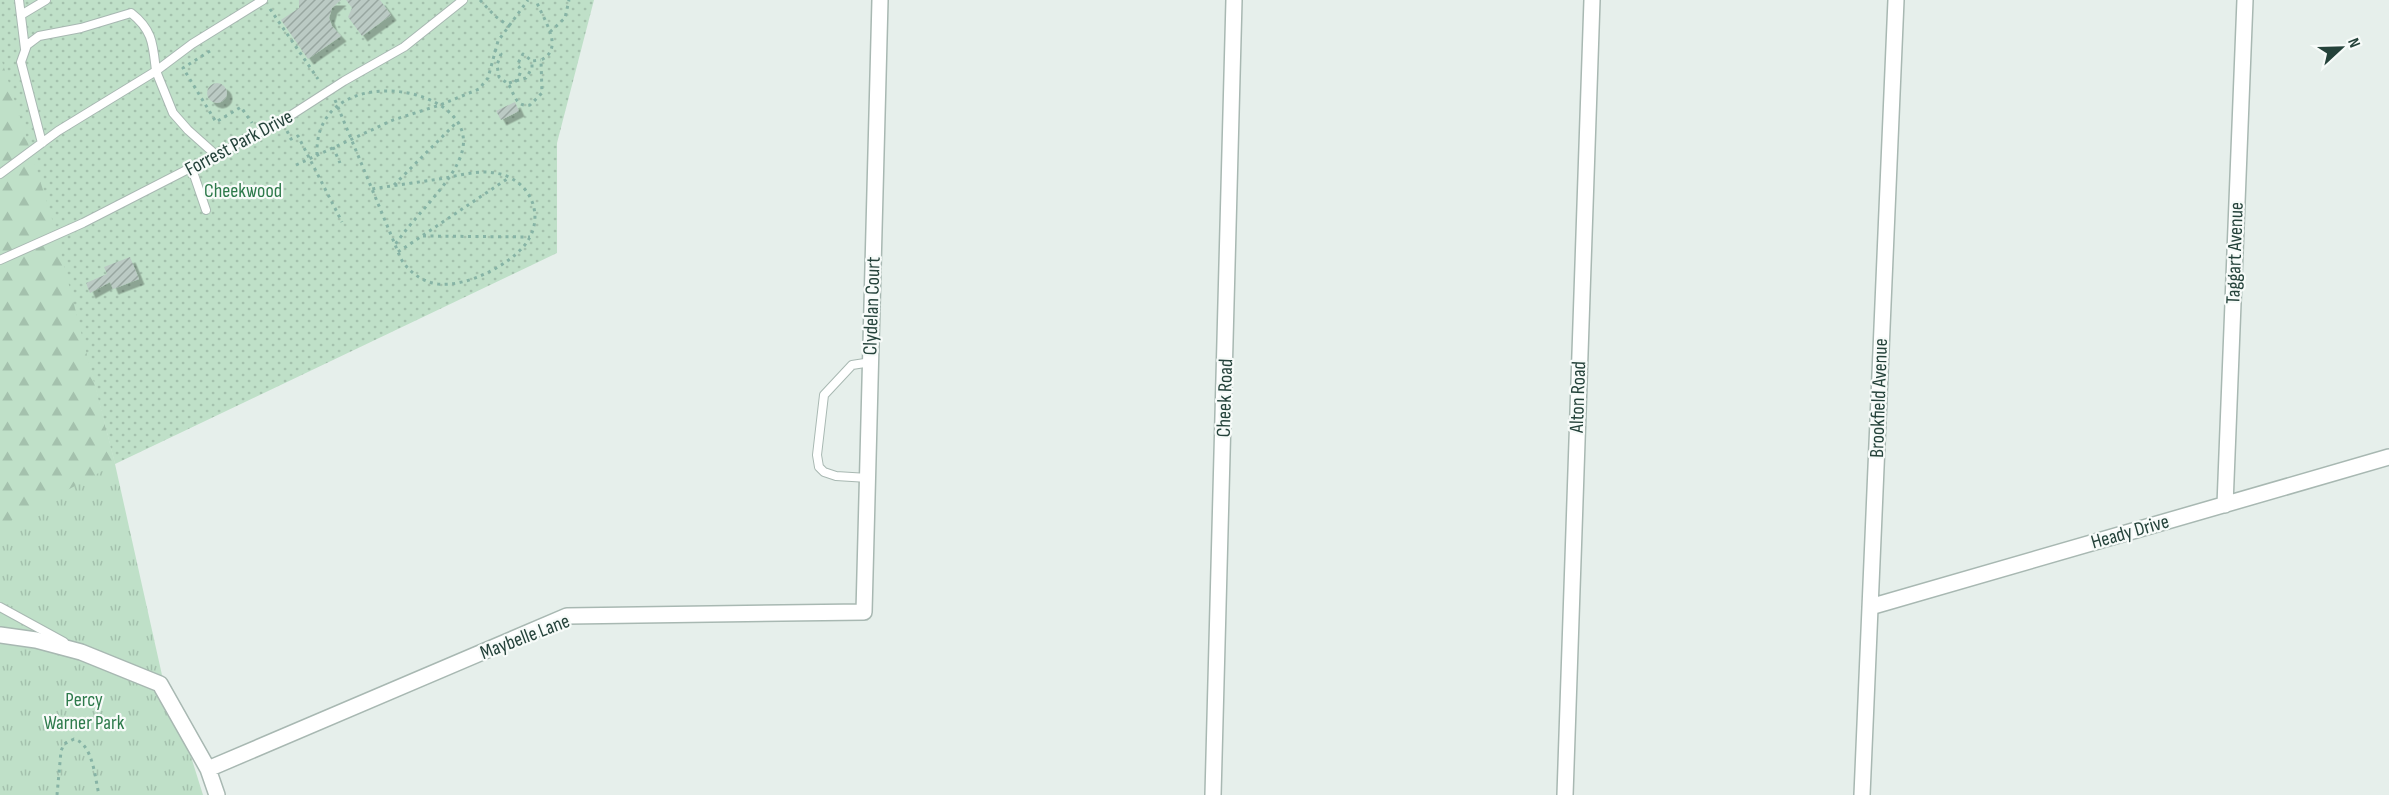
<svg xmlns="http://www.w3.org/2000/svg" width="2389" height="795" font-family="'Sofia Sans Condensed',sans-serif">
<style>
.grass{fill:url(#grass-tufts)}
.forest{fill:url(#forest-firs)}
.garden{fill:url(#garden-dots)}
.building{fill:url(#building-hatch);filter:url(#shadow)}
.lines{fill:none;stroke-linecap:round;stroke-linejoin:round}
.lane-casing{stroke:#a8b8b2;stroke-width:10}
.street-casing{stroke:#a8b8b2;stroke-width:18}
.path{stroke:#86b3a5;stroke-width:3;stroke-dasharray:3 4.5;stroke-linecap:butt}
.lane{stroke:#fff;stroke-width:8}
.street{stroke:#fff;stroke-width:15}
.labels{text-anchor:middle;dominant-baseline:central;stroke-width:4.5;stroke-linejoin:round;paint-order:stroke}
.street-label{font-size:20px;fill:#24423a;stroke:#f7fbf9}
.park-label{font-size:20px;fill:#2d7a4b;stroke:#f7fbf9}
</style>
<defs>
<pattern id="grass-tufts" width="24" height="20" patternUnits="userSpaceOnUse" patternTransform="scale(1.5)"><rect width="24" height="20" fill="#bfe0c8"/><path d="M3 7l-1-3M5 7V3M7 7l1-3M15 17l-1-3M17 17v-4M19 17l1-3" fill="none" stroke="#a4c1ad"/></pattern>
<pattern id="forest-firs" width="22" height="20" patternUnits="userSpaceOnUse" patternTransform="scale(1.5)"><rect width="22" height="20" fill="#bfe0c8"/><path d="M5 1l3.5 6h-7zM16 11l3.5 6h-7z" fill="#a4c1ad"/></pattern>
<pattern id="garden-dots" width="8" height="8" patternUnits="userSpaceOnUse" patternTransform="scale(1.5)"><rect width="8" height="8" fill="#bfe0c8"/><path d="M2 2h.1M6 6h.1" fill="none" stroke="#a4c1ad" stroke-width="1.8" stroke-linecap="round"/></pattern>
<pattern id="building-hatch" width="6" height="6" patternUnits="userSpaceOnUse" patternTransform="scale(1.5)"><rect width="6" height="6" fill="#bbcac4"/><path d="M-1 1l2-2M0 6l6-6M5 7l2-2" fill="none" stroke="#98a6a0"/></pattern>
<filter id="shadow"><feDropShadow dx="5.5" dy="5.5" stdDeviation="0" flood-color="#0004"/></filter>
</defs>
<rect width="100%" height="100%" fill="#e6efeb"/>
<!-- grass -->
<path class="grass" d="M0 55 51 215 115 464 172 720 188 747 203 795H0Z"/>
<!-- forest -->
<path class="forest" d="M0 6 115 464 0 527Z"/>
<!-- garden -->
<path class="garden" d="M0 0H594L557 143V253L115 464 51 215 0 55Z"/>
<!-- building -->
<path class="building" d="M299 0H341L332 8 329 18 332 26 341 36 308 59 281 20 299 8Z
M346 0H380L391 15 362 36 348 17 352 8Z
M207 93a10 10 0 1 1 20 0a10 10 0 1 1-20 0Z
M515 102 519 111 501 120 496 111Z
M130 257 139 279 113 289 110 282 90 293 86 283 107 274 104 267Z"/>
<g class="lines">
<!-- lane casing -->
<g class="lane-casing">
<path id="lane" d="M19 0 25 49
M21 15 46 0
M216 155 188 130 173 113 156 71 192 44 263 0
M192 169 206 210
M0 174 58 131 156 71C153 45 153 30 131 13L81 28 39 36 27 45 21 62 42 143
M0 260 83 223 282 121 344 81 404 47 463 0
M868 478 836 476 824 472 819 467 817 455 824 395 852 365 871 362
M0 607 64 642"/>
</g>
<!-- street casing -->
<g class="street-casing">
<path id="street" d="M2225 505 2245 0
M1870 607 2389 457
M0 635 36 640 81 652 160 684 208 769 217 795
M208 769 567 616 864 612 880 0
M1213 795 1234 0
M1565 795 1592 0
M1862 795 1896 0"/>
</g>
<!-- path -->
<path class="path" d="M480 0 495 16 510 27
M270 9 318 79
M550 32 565 18 569 0
M494 50 501 54 497 65 499 77C503 81 508 82 510 87 515 97 517 107 530 105L542 93 541 60C566 48 542 18 536 0
M210 51 183 68 216 122 241 107 252 123
M515 82C519 76 524 70 517 65L523 54 532 61
M509 83 526 78 532 68V61L541 60
M335 100 401 259C409 272 422 282 438 284 466 287 506 267 524 246 548 217 530 178 495 173 478 170 461 175 445 178 421 182 396 185 372 189
M287 131 291 139 298 136 342 222
M333 147 340 163
M317 155C313 57 481 84 462 152 454 182 413 217 395 245
M296 165 393 120 440 105 479 89 488 78 498 41 528 0
M394 185 457 122
M423 236 530 237
M398 252 510 177
M57 795 61 751 64 744 74 739C93 744 95 778 99 795"/>
<!-- lane -->
<use href="#lane" class="lane"/>
<!-- street -->
<use href="#street" class="street"/>
</g>
<g class="labels">
<!-- street labels -->
<g class="street-label">
<text transform="translate(239 143) rotate(-28)">Forrest Park Drive</text>
<text transform="translate(2235 253) rotate(-88)">Taggart Avenue</text>
<text transform="translate(872 306) rotate(-88)">Clydelan Court</text>
<text transform="translate(1578 397) rotate(-88)">Alton Road</text>
<text transform="translate(1225 398) rotate(-88)">Cheek Road</text>
<text transform="translate(1879 398) rotate(-88)">Brookfield Avenue</text>
<text transform="translate(2130 532) rotate(-16)">Heady Drive</text>
<text transform="translate(525 637) rotate(-21)">Maybelle Lane</text>
</g>
<!-- park labels -->
<g class="park-label">
<text x="243" y="191">Cheekwood</text>
<text x="84" y="700">Percy<tspan x="84" dy="23">Warner Park</tspan></text>
</g>
</g>
<!-- north arrow -->
<g transform="translate(2341 48) rotate(68)" stroke="#f7fbf9" stroke-width="4.5" paint-order="stroke">
<path d="M0-4.5L10 22L0 15L-10 22Z" fill="#24423a"/>
<text y="-9" font-size="16" font-weight="bold" text-anchor="middle" fill="#24423a">N</text>
</g>
</svg>
